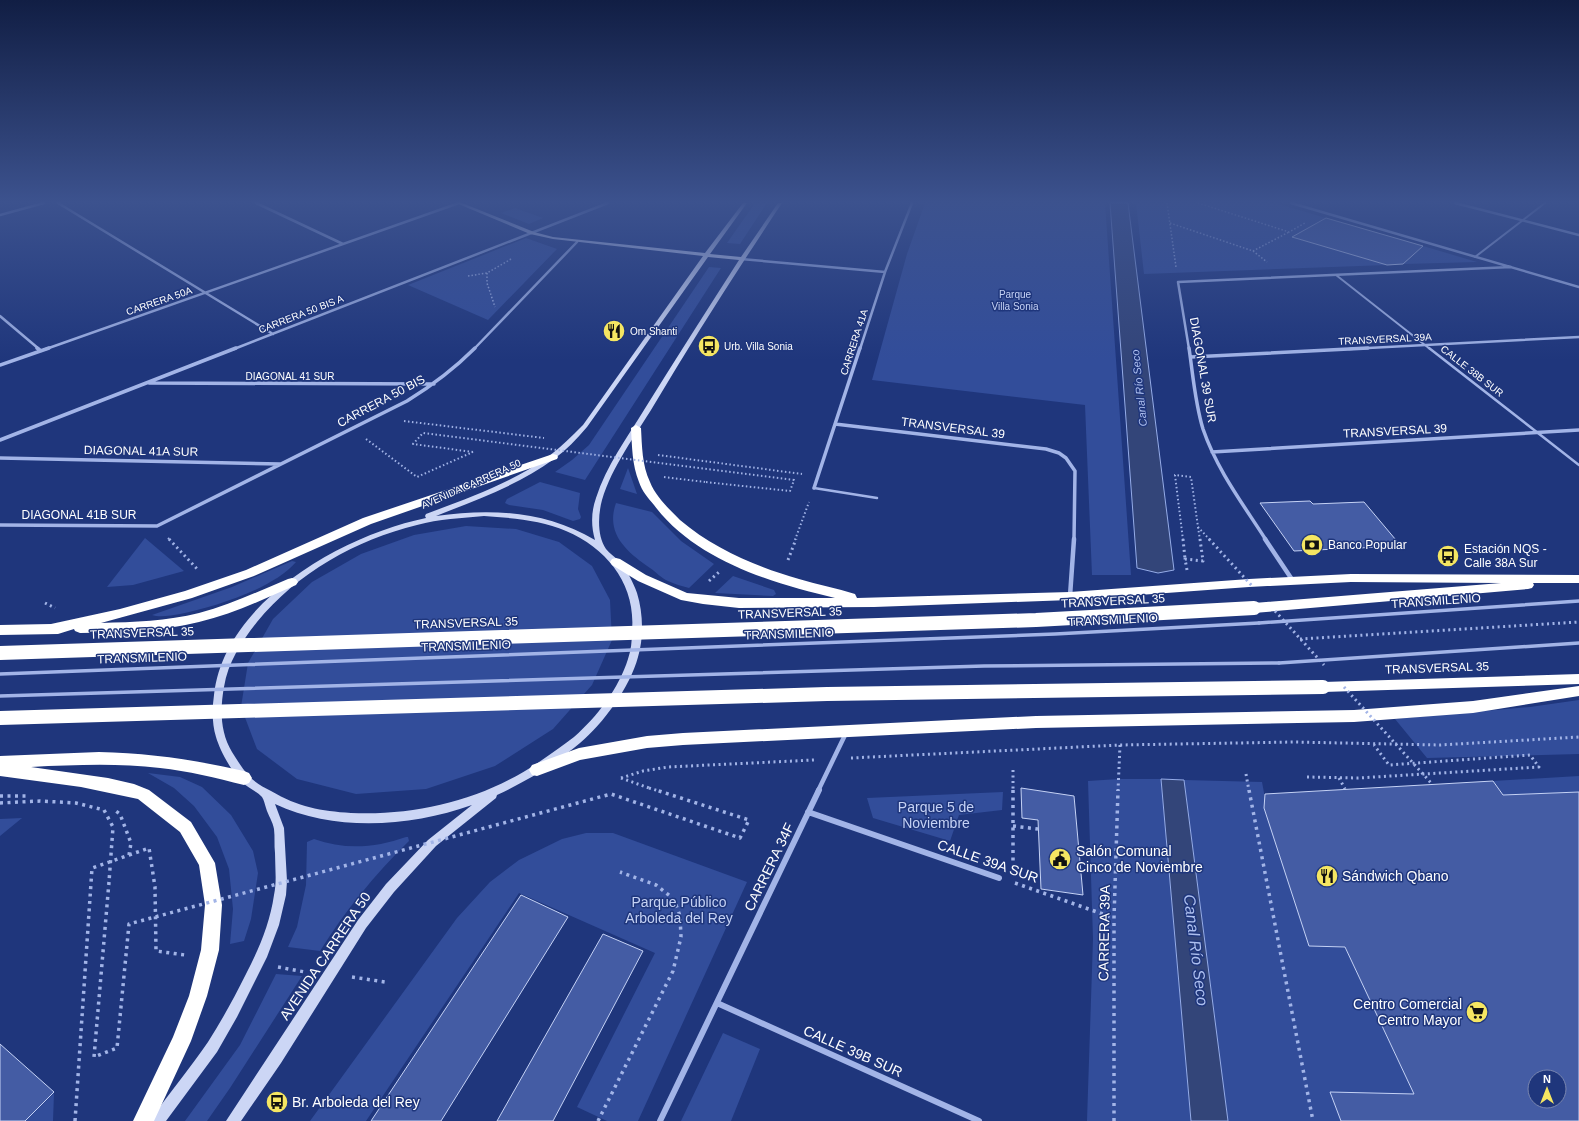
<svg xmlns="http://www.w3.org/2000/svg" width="1579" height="1121" font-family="Arial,sans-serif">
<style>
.green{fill:#324d9a}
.water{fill:#334579;stroke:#95ace8}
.building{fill:#445ca4;stroke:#c5d2f5;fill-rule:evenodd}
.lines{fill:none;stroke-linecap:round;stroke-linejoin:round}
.path-far3{stroke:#a2b4e7;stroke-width:1.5;stroke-dasharray:1.5 2;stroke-linecap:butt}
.path-far2{stroke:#a2b4e7;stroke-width:2;stroke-dasharray:1.5 2.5;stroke-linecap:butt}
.path-far1{stroke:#a2b4e7;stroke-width:3;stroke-dasharray:2 3.5;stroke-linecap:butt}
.path{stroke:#a2b4e7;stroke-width:3.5;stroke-dasharray:3 4.5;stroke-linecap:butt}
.lane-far2{stroke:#a2b4e7;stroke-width:2}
.lane-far1{stroke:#a2b4e7;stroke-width:2.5}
.lane{stroke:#a2b4e7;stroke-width:3.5}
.street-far3{stroke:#a2b4e7;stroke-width:2.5}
.street-far2{stroke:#a2b4e7;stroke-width:3.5}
.street-far1{stroke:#a2b4e7;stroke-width:4.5}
.street{stroke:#a2b4e7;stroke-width:6}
.secondary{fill:#ccd6f5;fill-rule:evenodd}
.highway{fill:#fff;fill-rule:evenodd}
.path-bridge-far2{stroke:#a2b4e7;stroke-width:2;stroke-dasharray:1.5 2.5;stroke-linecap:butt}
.path-bridge-far1{stroke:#a2b4e7;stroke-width:3;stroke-dasharray:2 3.5;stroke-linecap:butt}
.path-bridge{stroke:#a2b4e7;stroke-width:3.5;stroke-dasharray:3 4.5;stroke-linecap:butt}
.lane-bridge{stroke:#a2b4e7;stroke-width:3.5}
.highway-bridge{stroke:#fff;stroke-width:14}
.labels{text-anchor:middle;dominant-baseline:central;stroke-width:3;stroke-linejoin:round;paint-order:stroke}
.far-park-label{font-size:10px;fill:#c5d2f5;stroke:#1f367c}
.far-street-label{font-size:10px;fill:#fff;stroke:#1f367c}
.far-poi-label{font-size:10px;fill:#fff;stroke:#1f367c;text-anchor:start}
.far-water-label{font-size:11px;font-style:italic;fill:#adbfef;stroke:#1f367c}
.street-label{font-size:12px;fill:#fff;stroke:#1f367c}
.poi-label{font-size:12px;fill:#fff;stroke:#1f367c;text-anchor:start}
.near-park-label{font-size:14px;fill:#c5d2f5;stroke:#1f367c}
.near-poi-label{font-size:14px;fill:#fff;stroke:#1f367c;text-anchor:start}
.near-street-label{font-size:14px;fill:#fff;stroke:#1f367c}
.near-water-label{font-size:16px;font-style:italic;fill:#adbfef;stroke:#1f367c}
</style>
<rect width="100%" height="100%" fill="#1f367c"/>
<!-- green -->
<path class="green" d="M755 203H767L740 244 727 243Z
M925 203H1105L1131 575H1092L1085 405 872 380 907 254Z
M1136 203H1275L1326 218 1292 237 1387 265 1144 274Z
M515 208 543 218 529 224 501 213Z
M526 238 557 249 488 320 408 285Z
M1423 246 1477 262 1403 264Z
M709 267 721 268 585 480 555 472 572 460 589 445Z
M628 468 637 494 620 489Z
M540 482 580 493 578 509 581 517 580 519 573 521 543 510 509 505 505 503 507 499Z
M616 503 652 512 681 541 714 564 689 588C682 586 674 584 668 581 661 578 656 572 650 568 627 552 605 534 616 503Z
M466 526 516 529 559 542 592 566 610 600 612 640 592 685 553 729 495 766 426 789 356 794 297 779 257 749 241 707 248 663 273 619 312 582 361 554 414 535Z
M145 538 184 571 133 585 107 587Z
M292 561 296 562C273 589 214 607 180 614 172 615 160 618 152 615L232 587Z
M733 576 774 590 776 594 773 596 715 593Z
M1579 700V754L1427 758 1395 719 1530 707Z
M148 773 180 777 202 787 231 815 253 851 258 873 251 919 244 941 230 944 233 909 229 869 217 837 194 806 174 788Z
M1579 776V792L1503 795 1493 781Z
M1119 779H1161L1191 1121H1087L1093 939 1088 781Z
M1184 780 1262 782 1265 798 1309 946 1345 947 1414 1094 1341 1121H1228Z
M1003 792 1002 810 959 815 950 841 873 818 867 798Z
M22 818 0 836V819Z
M586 833H613L747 882 638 1121H607L577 1107 655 953 519 893 366 1121H310L457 918 490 882 519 860 562 839Z
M406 837H408L409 841C375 874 345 911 320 951L288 947 297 927 306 885 307 842 314 839C345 850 375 848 406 837Z
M276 974 302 976 230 1088 207 1121H185L240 1045Z
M723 1033 760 1049 731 1121H681Z
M54 1093 53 1121H25Z"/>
<!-- water -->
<path class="water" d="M1110 203H1128L1174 570 1158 573 1137 568Z
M1161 779 1184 780 1228 1121H1191Z"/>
<!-- building -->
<path class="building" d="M1326 218 1423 246 1403 264 1387 265 1292 237Z
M1310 501 1313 504 1364 502 1401 546 1294 551 1260 503Z
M1493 781 1503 795 1579 792V1121H1341L1330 1092 1414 1094 1345 947 1309 946 1264 808 1265 794ZM1535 1077H1559V1101H1535Z
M1021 788 1074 796 1083 895 1041 889 1038 820 1022 818Z
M521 895 568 917 441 1121H371Z
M603 934 643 951 553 1121H497Z
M0 1044 54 1092 25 1121H0Z"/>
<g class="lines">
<!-- path-far3 -->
<path class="path-far3" d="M1167 203 1176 267
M1198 203 1289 232 1305 223
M1170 223 1253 251 1289 232
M1253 251 1267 262
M487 273V283L495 307
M468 276 487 273 511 259"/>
<!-- path-far2 -->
<path class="path-far2" d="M404 421 544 438
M366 439 417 477 473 452
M658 455 802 474
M664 477 705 482
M1198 527 1200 540
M168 538 170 540
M795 540 809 502"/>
<!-- path-far1 -->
<path class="path-far1" d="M169 539 199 571
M788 560 796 539
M1187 570 1185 559 1203 561 1200 539
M709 581 719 572
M45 603 55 608
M1300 639 1579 622
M851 758 1120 745 1294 742 1440 745 1579 737
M1013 770V791
M1246 774 1249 791
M1307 777 1358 778 1539 767 1530 755 1389 765 1374 745
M621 778 643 771 668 767 814 760
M621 778 649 788
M1339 778 1345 789
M1118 791 1120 745"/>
<!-- path -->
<path class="path" d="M1013 790V867
M1249 790 1313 1121
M0 796H26
M0 803 40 801 76 803 104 810 113 827 109 882
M1013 826 1038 829
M129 855 149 848 155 887 156 951 185 955
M1015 883 1114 918
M278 967 305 972
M352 977 385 982
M75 1121 92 868 129 855 131 843 120 814 113 809
M598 1121 673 971 681 937 680 916 676 905 670 896 656 885 620 872
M1114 1121V918L1118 790"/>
<!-- lane-far2 -->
<path class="lane-far2" d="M1475 257 1545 203
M1336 275 1430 349"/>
<!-- lane-far1 -->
<path class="lane-far1" d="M1429 348 1579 465
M814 488 877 498"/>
<!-- lane -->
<path class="lane" d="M1259 623 1579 601
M1279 663 1579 643"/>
<!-- street-far3 -->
<path class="street-far3" d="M58 203 273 334
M256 203 343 244
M1291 203 1579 287
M1455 203 1579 235
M0 215 44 203
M741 259 885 272
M0 316 39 349
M46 349 459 203
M234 349 608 203
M474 349 577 242
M860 349 885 272 912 203
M1189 349 1178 282 1511 267
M1349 349 1579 337"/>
<!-- street-far2 -->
<path class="street-far2" d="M37 348 41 351
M1189 348C1193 375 1195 403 1203 429 1217 470 1243 504 1266 540
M1191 357 1368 348
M0 365 49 348
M149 383 434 384
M835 424 1046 449 1059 453 1066 458 1075 471 1074 540
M0 440 236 348
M1212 452 1579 430
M0 458 280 464
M814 488 860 348
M0 525 157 526 407 401C433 385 453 370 475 348"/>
<!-- street-far1 -->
<path class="street-far1" d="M1265 539 1293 581
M1070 596 1074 539
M818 791 846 733"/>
<!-- street -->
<path class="street" d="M808 812 999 878
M717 1003 979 1121
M660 1121 819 790"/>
<!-- secondary -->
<path class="secondary" d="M456 203H462L534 232 553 237 705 253 743 203H747L710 254 741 257 778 203H782C738 269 695 336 654 405 636 435 612 466 602 500 598 515 597 536 606 549 609 553 615 557 619 561 627 570 633 582 637 593 643 612 644 637 638 657 630 687 603 724 580 743 555 764 527 781 497 795L496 798 436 846 394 892 366 928 281 1063 241 1121H226L358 920 386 884 428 840 472 805C410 827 335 832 275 804L284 828 287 881 286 895 279 925 267 957 237 1017 217 1052 166 1121H151L153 1116C171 1091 191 1067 208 1042 222 1020 234 998 246 974 259 949 270 923 274 895 277 881 275 867 275 853 274 845 275 837 274 829 273 822 268 815 266 808 265 805 264 800 262 797 258 792 248 788 243 783 233 774 220 751 216 737 212 724 212 709 214 695 224 602 343 535 426 518L425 516 426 514C468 498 512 483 549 456 561 447 572 436 583 425L703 256 553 239 530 234ZM708 257 739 260C707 310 675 360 644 410 627 438 606 466 596 498 591 512 591 526 595 540 546 511 492 508 436 516 476 500 519 485 554 459 566 450 577 439 587 427ZM484 516C512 518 541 520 566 531 608 549 636 585 632 631 632 641 631 650 628 659 619 688 597 717 574 737 564 745 553 752 542 760 486 799 419 816 351 813 321 811 298 807 271 791 263 787 254 782 248 775 242 768 237 760 232 752 220 732 220 709 224 687 228 662 242 641 257 622 297 573 356 540 417 525 439 519 462 518 484 516Z"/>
<!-- highway -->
<path class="highway" d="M636 425 641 428C642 446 642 465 650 482 656 497 669 509 680 520 714 549 757 567 799 579 818 585 837 588 855 594L857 598 1070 592 1249 579 1351 574 1579 575V583H1533L1534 585 1532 588 1528 589 1254 613 1250 611 1248 608 1250 605 1254 603 1501 583 1351 582 1249 587 1070 600 874 607 739 608 703 604 681 600 638 581 612 565 610 562 612 559 616 558 620 559 646 575 687 593 739 598H835C771 583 695 560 654 505 648 498 642 491 639 482 632 465 632 446 631 428Z
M553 454 557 455 558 457 557 459 371 524 254 576 192 598 101 623C134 622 167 621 199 613 230 605 259 591 288 579L292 578 296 579 298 582 296 585C264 599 233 614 199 622 160 632 120 632 80 633L75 631 74 629 58 634 0 635V625L51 624 120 609 185 591 246 570 363 518Z
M1579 674V684L1323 692 1318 691 1316 687 1318 683 1323 682Z
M1579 686V696L1473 713 1354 722 1036 728 683 745 647 748 580 760 537 776 532 775 529 770 532 765 579 748 647 736 683 733 1036 716 1354 710 1473 701Z
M99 752C149 753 196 760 244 771L249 773 252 778 249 783 244 785C216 778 188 771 160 768 117 763 74 765 31 767L108 778 134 784 149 790 191 822 215 863 222 905 219 950 207 996 191 1041 154 1121H133L173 1037 189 996 201 950 205 905 199 865 180 832 138 799 81 787 0 776V756Z"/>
<!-- path-bridge-far2 -->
<path class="path-bridge-far2" d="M473 452 413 444 423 433 794 480 790 491 705 482
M1183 540 1175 475 1191 477 1198 527 1210 540"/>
<!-- path-bridge-far1 -->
<path class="path-bridge-far1" d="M1183 539 1185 559
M1209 539 1253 587
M1275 611 1324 665
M1344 687 1432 784
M649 788 659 791"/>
<!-- path-bridge -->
<path class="path-bridge" d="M109 882 94 1057 117 1048 129 924 611 794 740 838 749 820 656 790"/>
<!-- lane-bridge -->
<path class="lane-bridge" d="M0 674 1055 634 1259 623
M0 696 984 666 1279 663"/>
<!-- highway-bridge -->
<path class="highway-bridge" d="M0 653 1036 620 1254 608
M0 718 827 694 1323 687"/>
</g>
<!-- sky -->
<linearGradient id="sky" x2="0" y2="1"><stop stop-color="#111e44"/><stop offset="0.56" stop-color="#3c528e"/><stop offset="1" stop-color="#3c528e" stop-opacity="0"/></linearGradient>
<rect width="1579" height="360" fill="url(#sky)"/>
<!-- icons -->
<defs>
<g id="restaurant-disc" transform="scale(1.15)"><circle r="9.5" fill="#f5e662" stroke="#1f367c"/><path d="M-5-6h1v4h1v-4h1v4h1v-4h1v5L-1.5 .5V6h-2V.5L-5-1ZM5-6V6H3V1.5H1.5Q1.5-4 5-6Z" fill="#111"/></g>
<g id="bus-disc" transform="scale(1.15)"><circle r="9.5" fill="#f5e662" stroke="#1f367c"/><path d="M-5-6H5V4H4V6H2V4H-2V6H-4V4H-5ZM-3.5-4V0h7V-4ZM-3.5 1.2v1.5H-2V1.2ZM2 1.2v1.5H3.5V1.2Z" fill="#111"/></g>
<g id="bank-disc" transform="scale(1.15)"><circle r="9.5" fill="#f5e662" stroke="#1f367c"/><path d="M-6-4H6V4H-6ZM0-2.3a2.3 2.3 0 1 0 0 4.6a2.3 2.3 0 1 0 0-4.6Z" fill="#111"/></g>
<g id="civic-disc" transform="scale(1.15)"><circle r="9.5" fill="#f5e662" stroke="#1f367c"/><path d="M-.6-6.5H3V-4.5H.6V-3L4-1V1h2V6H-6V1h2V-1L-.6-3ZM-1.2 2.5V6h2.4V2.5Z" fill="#111"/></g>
<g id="supermarket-disc" transform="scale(1.15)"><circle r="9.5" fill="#f5e662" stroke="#1f367c"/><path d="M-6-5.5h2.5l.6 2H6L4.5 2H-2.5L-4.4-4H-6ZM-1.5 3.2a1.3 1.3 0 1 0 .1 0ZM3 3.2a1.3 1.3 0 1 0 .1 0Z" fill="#111"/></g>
</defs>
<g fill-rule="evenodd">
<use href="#restaurant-disc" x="614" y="331"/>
<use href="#bus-disc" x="709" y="346"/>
<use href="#bank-disc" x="1312" y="545"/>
<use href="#bus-disc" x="1448" y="556"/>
<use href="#civic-disc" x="1060" y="859"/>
<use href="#restaurant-disc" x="1327" y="876"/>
<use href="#supermarket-disc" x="1477" y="1012"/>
<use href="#bus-disc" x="277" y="1102"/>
</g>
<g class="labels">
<!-- far-park labels -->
<g class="far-park-label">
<text x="1015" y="294">Parque<tspan x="1015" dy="12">Villa Sonia</tspan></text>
</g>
<!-- far-street labels -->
<g class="far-street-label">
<text transform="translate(159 301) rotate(-19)">CARRERA 50A</text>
<text transform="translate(301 314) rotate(-21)">CARRERA 50 BIS A</text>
<text transform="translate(1385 339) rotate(-3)">TRANSVERSAL 39A</text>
<text transform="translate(854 342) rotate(-72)">CARRERA 41A</text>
<text transform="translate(1472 371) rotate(38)">CALLE 38B SUR</text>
<text x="290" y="376">DIAGONAL 41 SUR</text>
<text transform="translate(471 484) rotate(-24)">AVENIDA CARRERA 50</text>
</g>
<!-- far-poi labels -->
<g class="far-poi-label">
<text x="630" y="331">Om Shanti</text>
<text x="724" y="346">Urb. Villa Sonia</text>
</g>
<!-- far-water labels -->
<g class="far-water-label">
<text transform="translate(1139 388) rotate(-96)">Canal Río Seco</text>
</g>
<!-- street labels -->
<g class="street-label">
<text transform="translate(1203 370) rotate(80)">DIAGONAL 39 SUR</text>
<text transform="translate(381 401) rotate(-28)">CARRERA 50 BIS</text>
<text transform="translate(953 428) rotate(7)">TRANSVERSAL 39</text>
<text transform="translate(1395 431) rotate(-3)">TRANSVERSAL 39</text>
<text transform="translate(141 451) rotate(1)">DIAGONAL 41A SUR</text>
<text x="79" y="515">DIAGONAL 41B SUR</text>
<text transform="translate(1113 601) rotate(-3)">TRANSVERSAL 35</text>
<text transform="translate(1436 601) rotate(-4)">TRANSMILENIO</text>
<text transform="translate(790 613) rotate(-2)">TRANSVERSAL 35</text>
<text transform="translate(1113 620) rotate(-3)">TRANSMILENIO</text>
<text transform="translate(466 623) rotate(-2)">TRANSVERSAL 35</text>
<text transform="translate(142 633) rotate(-2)">TRANSVERSAL 35</text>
<text transform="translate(789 634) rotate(-2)">TRANSMILENIO</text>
<text transform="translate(466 646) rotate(-2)">TRANSMILENIO</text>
<text transform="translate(142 658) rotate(-2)">TRANSMILENIO</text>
<text transform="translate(1437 668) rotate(-2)">TRANSVERSAL 35</text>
</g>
<!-- poi labels -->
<g class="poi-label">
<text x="1328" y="545">Banco Popular</text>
<text x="1464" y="549">Estación NQS -<tspan x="1464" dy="14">Calle 38A Sur</tspan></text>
</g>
<!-- near-park labels -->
<g class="near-park-label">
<text x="936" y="807">Parque 5 de<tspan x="936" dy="16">Noviembre</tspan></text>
<text x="679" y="902">Parque Público<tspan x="679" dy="16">Arboleda del Rey</tspan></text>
</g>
<!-- near-poi labels -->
<g class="near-poi-label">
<text x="1076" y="851">Salón Comunal<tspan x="1076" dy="16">Cinco de Noviembre</tspan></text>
<text x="1342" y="876">Sándwich Qbano</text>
<text x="1462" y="1004" text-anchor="end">Centro Comercial<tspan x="1462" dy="16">Centro Mayor</tspan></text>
<text x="292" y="1102">Br. Arboleda del Rey</text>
</g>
<!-- near-street labels -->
<g class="near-street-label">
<text transform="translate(988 861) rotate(19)">CALLE 39A SUR</text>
<text transform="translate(769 867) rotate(-64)">CARRERA 34F</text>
<text transform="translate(1104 933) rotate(-89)">CARRERA 39A</text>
<text transform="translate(325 956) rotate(-56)">AVENIDA CARRERA 50</text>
<text transform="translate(853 1051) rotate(24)">CALLE 39B SUR</text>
</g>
<!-- near-water labels -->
<g class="near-water-label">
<text transform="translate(1196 950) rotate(83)">Canal Río Seco</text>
</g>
</g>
<!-- north arrow -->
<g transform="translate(1547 1089)"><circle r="19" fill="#1f367c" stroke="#7986b0"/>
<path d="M0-3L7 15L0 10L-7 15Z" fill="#f5e662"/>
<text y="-6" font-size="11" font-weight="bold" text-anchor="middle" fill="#ffffff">N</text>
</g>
</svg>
